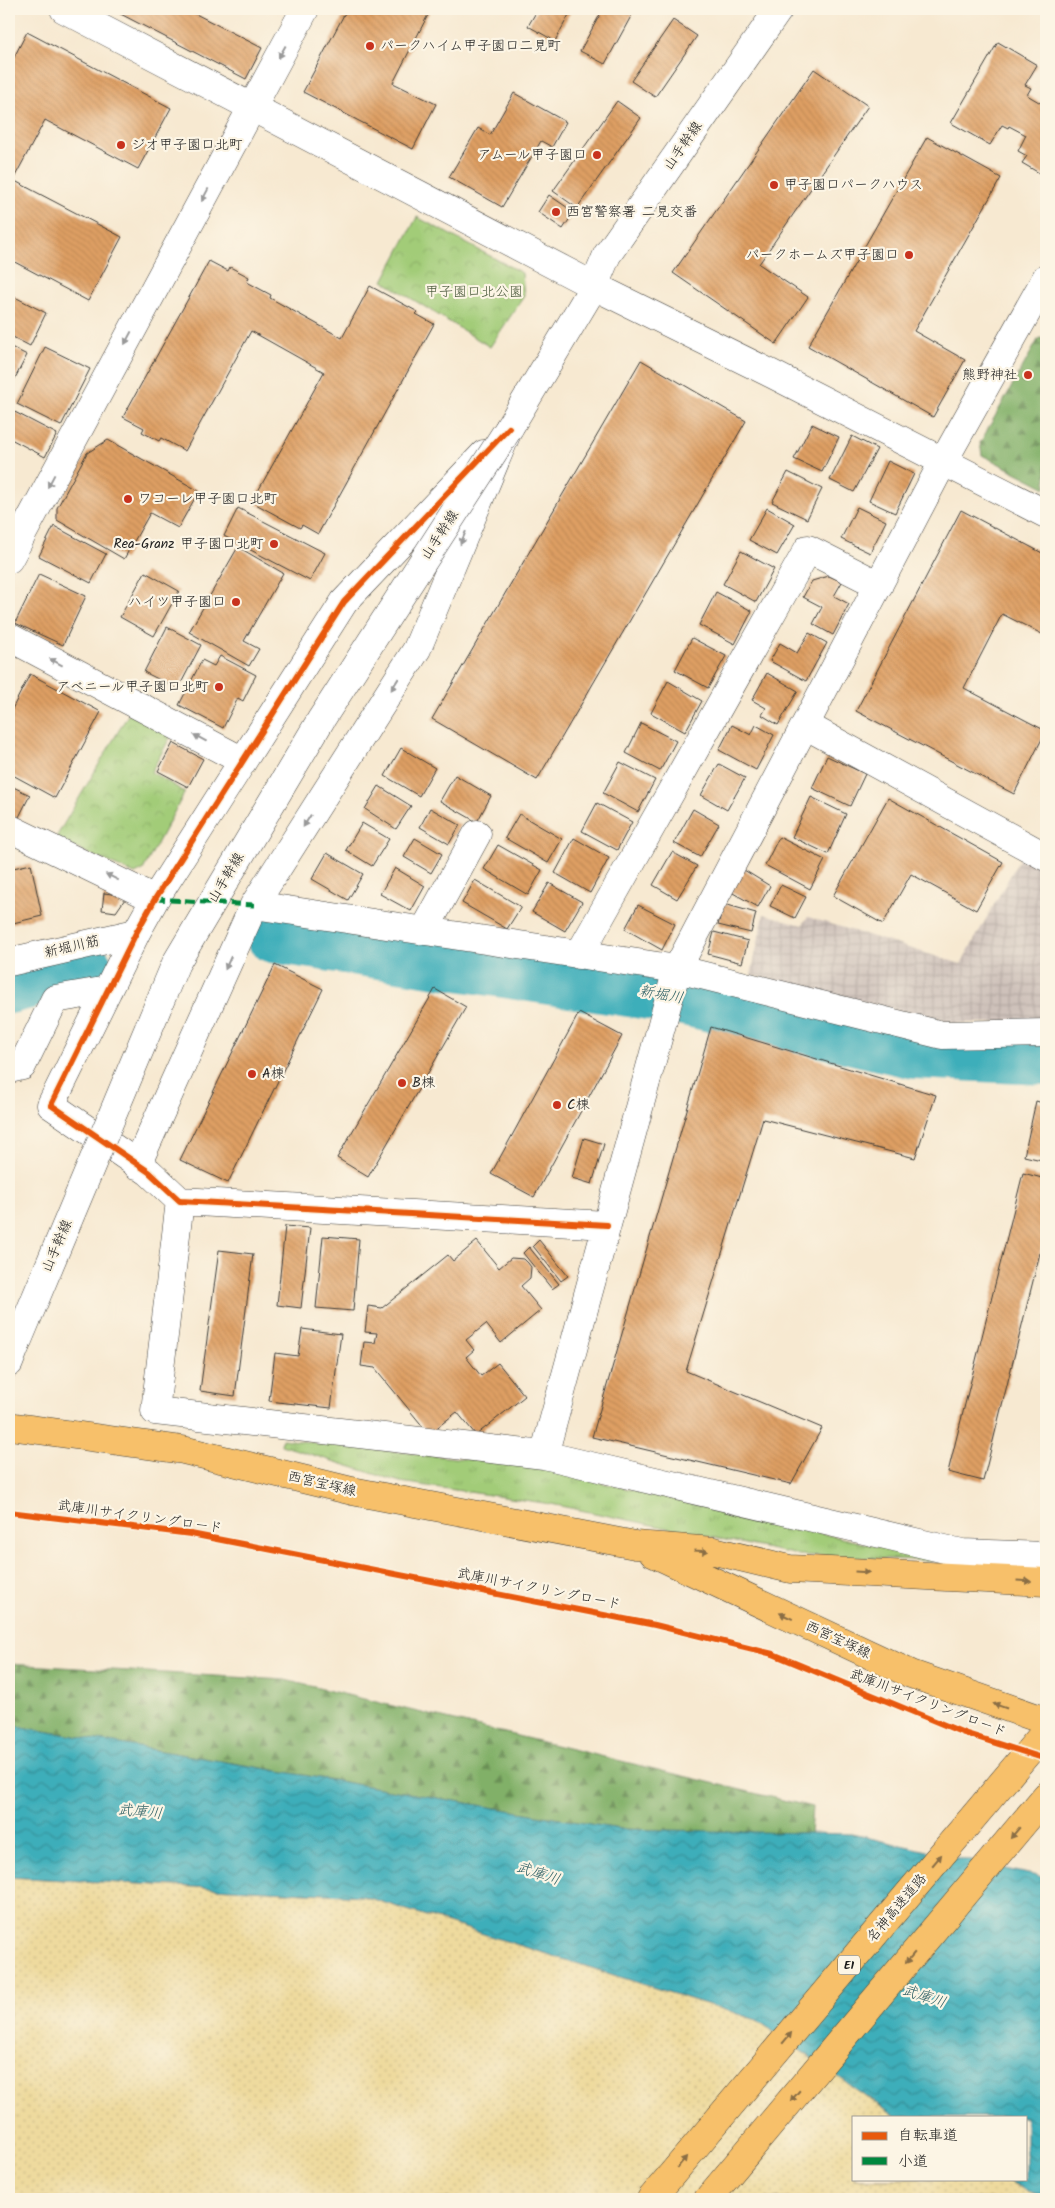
<svg xmlns="http://www.w3.org/2000/svg" width="1055" height="2208" font-family="Kalam,'Klee One',sans-serif">
<style>
.industrial{fill:url(#industrial-grid)}
.grass{fill:url(#grass-tufts);stroke:#5f744a}
.forest{fill:url(#forest-firs);stroke:#4e6642}
.sand{fill:url(#sand-dots);stroke:#857b5d}
.park{fill:url(#park-crowns);stroke:#5f744a}
.water{fill:url(#water-waves);stroke:#2d656b}
.lines{fill:none;stroke-linecap:round;stroke-linejoin:round}
.river{stroke:#3eaeba;stroke-width:54}
.building{fill:url(#building-back-hatch)}
.minor-casing{stroke:#3d3b37;stroke-width:29}
.major-casing{stroke:#3d3b37;stroke-width:29}
.highway-casing{stroke:#3d3b37;stroke-width:29}
.minor{stroke:#fff;stroke-width:28}
.major{stroke:#f7c06b;stroke-width:28}
.highway{stroke:#f7c06b;stroke-width:28}
.minor-bridge-casing{stroke:#3d3b37;stroke-width:29;stroke-linecap:butt}
.minor-bridge{stroke:#fff;stroke-width:28}
.quiet{stroke:#00873e;stroke-width:5;stroke-dasharray:10 5;stroke-linecap:butt}
.cycleway-casing{stroke:#fcf5e5;stroke-width:9}
.cycleway{stroke:#e8590c;stroke-width:6}
.oneway{fill:#999}
.oneway2{fill:#8a6e44}
.poi-dot{fill:#c8321e;stroke:#fcf5e5;stroke-width:2}
.labels{text-anchor:middle;dominant-baseline:central;stroke-width:4.5;stroke-linejoin:round;paint-order:stroke}
.shield{fill:#fcf5e5;stroke:#5f5d58;stroke-width:1}
.shield-label{font-size:12px;font-weight:bold;fill:#1c1c1c}
.poi-label{font-size:14px;fill:#1c1c1c;stroke:#fcf5e5;text-anchor:start}
.street-label{font-size:14px;fill:#1c1c1c;stroke:#fcf5e5}
.park-label{font-size:14px;fill:#4b5a3c;stroke:#fcf5e5}
.water-label{font-size:15px;font-style:italic;fill:#2b5e63;stroke:#fcf5e5}
</style>
<defs>
<pattern id="industrial-grid" width="8" height="8" patternUnits="userSpaceOnUse" patternTransform="scale(1.25)"><rect width="8" height="8" fill="#cec1ba"/><path d="M0 4h8M4 0v8" fill="none" stroke="#b0a59f"/></pattern>
<pattern id="grass-tufts" width="24" height="20" patternUnits="userSpaceOnUse" patternTransform="scale(1.25)"><rect width="24" height="20" fill="#a2cc78"/><path d="M3 7l-1-3M5 7V3M7 7l1-3M15 17l-1-3M17 17v-4M19 17l1-3" fill="none" stroke="#8baf67"/></pattern>
<pattern id="forest-firs" width="22" height="20" patternUnits="userSpaceOnUse" patternTransform="scale(1.25)"><rect width="22" height="20" fill="#81b068"/><path d="M5 1l3.5 6h-7zM16 11l3.5 6h-7z" fill="#698e55"/></pattern>
<pattern id="sand-dots" width="8" height="8" patternUnits="userSpaceOnUse" patternTransform="scale(1.25)"><rect width="8" height="8" fill="#eeda9e"/><path d="M2 2h.1M6 6h.1" fill="none" stroke="#ccba88" stroke-width="1.8" stroke-linecap="round"/></pattern>
<pattern id="park-crowns" width="20" height="18" patternUnits="userSpaceOnUse" patternTransform="scale(1.25)"><rect width="20" height="18" fill="#a2cc78"/><path d="M2 6a3 3 0 1 1 6 0M12 15a3 3 0 1 1 6 0" fill="none" stroke="#8baf67"/></pattern>
<pattern id="water-waves" width="16" height="10" patternUnits="userSpaceOnUse" patternTransform="scale(1.25)"><rect width="16" height="10" fill="#3eaeba"/><path d="M0 5q4-4 8 0t8 0" fill="none" stroke="#338d96"/></pattern>
<pattern id="building-back-hatch" width="6" height="6" patternUnits="userSpaceOnUse" patternTransform="scale(1.25)"><rect width="6" height="6" fill="#de9f63"/><path d="M-1 5l2 2M0 0l6 6M5-1l2 2" fill="none" stroke="#be8855"/></pattern>
</defs>
<rect width="100%" height="100%" fill="#fcf5e5"/>
<filter id="ink" filterUnits="userSpaceOnUse"><feTurbulence type="fractalNoise" baseFrequency=".02" numOctaves="2"/><feDisplacementMap in="SourceGraphic" scale="10" xChannelSelector="R" yChannelSelector="G"/><feConvolveMatrix kernelMatrix="1 2 1 2 8 2 1 2 1" color-interpolation-filters="sRGB"/></filter>
<filter id="wash" filterUnits="userSpaceOnUse"><feTurbulence type="fractalNoise" baseFrequency=".0096" numOctaves="4" result="noise"/><feDisplacementMap in="SourceGraphic" scale="20" xChannelSelector="R" yChannelSelector="G"/><feGaussianBlur stdDeviation="1.12" result="paint"/><feColorMatrix in="noise" values="0 0 0 0 0 0 0 0 0 0 0 0 0 0 0 0 0 1.4 0 .05"/><feComposite in="paint" operator="in"/></filter>
<g filter="url(#wash)">
<rect width="100%" height="100%" fill="#f7e9d1"/>
<!-- industrial -->
<path class="industrial" d="M1020 858 1046 868V1022L952 1023 751 975 764 914 802 925 808 917 961 964Z"/>
<!-- grass -->
<path class="grass" d="M282 1439 529 1466 941 1561 798 1555 551 1504 400 1482 281 1445Z"/>
<!-- forest -->
<path class="forest" d="M1039 338 1046 339V488L982 455 980 443Z
M9 1664 285 1680 812 1807 810 1835 619 1829 9 1725Z"/>
<!-- sand -->
<path class="sand" d="M9 1877 363 1896 757 2020 896 2117H854V2179H1004L1043 2199H9Z"/>
<!-- park -->
<path class="park" d="M417 217 522 273 524 296 490 347 383 281Z
M129 713 171 736 151 772 185 792 143 870 135 874 55 839Z"/>
<!-- water -->
<path class="water" d="M9 1725 619 1829 852 1834 1046 1878V2199L1004 2179H1026V2117H896L757 2020 363 1896 9 1877Z"/>
<g class="lines">
<!-- river -->
<path class="river" d="M273 936 676 997 915 1052 1046 1058
M9 987 86 968"/>
</g>
<g id="blocks">
<!-- building -->
<path class="building" d="M111 9H186L262 48 246 79Z
M347 9H431L393 83 436 104 413 149 303 92Z
M538 9H572L555 41 528 26Z
M603 9H635L605 64 580 51Z
M673 20 697 36 655 97 631 81Z
M27 32 171 108 138 169 45 120 13 180 122 237 88 301 9 259V67Z
M998 42 1037 65 1025 85 1031 88 1027 95 1044 105 1046 100V177L1022 163 1027 156 1018 151 1026 135 1009 126 1008 128 1002 125 990 145 951 123Z
M814 69 868 106 759 264 808 297 776 344 673 273Z
M514 93 566 122 552 147 541 141 502 207 449 177 478 128 490 135Z
M617 101 641 118 577 208 553 191Z
M927 137 1001 178 914 331 965 360 933 417 808 346Z
M549 195 574 212 563 229 538 212Z
M209 261 228 271 230 267 249 277 247 282 271 295 270 298 342 338 370 286 418 312 416 314 434 324 318 534 302 525 300 528 252 502 324 372 251 331 185 451 161 438 159 441 142 432 144 428 123 417Z
M9 294 46 313 30 346 9 335Z
M9 346 27 355 9 390Z
M45 347 90 369 61 426 17 404Z
M641 360 746 421 537 780 432 719Z
M9 409 57 434 45 457 9 438Z
M812 424 839 437 822 472 794 459Z
M852 436 877 449 854 492 830 480Z
M108 440 199 491 178 528 150 513 124 559 57 520V508L87 453Z
M888 461 914 474 895 513 869 501Z
M788 472 822 489 807 519 772 502Z
M857 507 886 521 870 553 841 539Z
M238 508 325 553 310 581 224 536Z
M767 508 795 524 777 555 749 540Z
M961 510 1046 555V636L1002 614 964 688 1046 731 1014 794 856 711Z
M54 526 106 554 91 583 39 556Z
M238 547 283 573 244 641 259 649 249 666 189 632Z
M741 551 774 569 756 602 723 584Z
M145 572 179 591 154 636 120 617Z
M39 574 86 596 63 645 15 623Z
M829 576 842 582 834 596 849 604 833 635 813 624 822 607 803 597 812 581Z
M716 592 752 611 735 644 699 625Z
M167 627 201 645 178 689 144 672Z
M809 633 827 643 806 681 770 661 780 643 797 653Z
M692 638 726 656 708 688 675 670Z
M220 656 256 675 243 701 238 698 223 728 179 705 202 660 214 666Z
M767 673 798 691 778 725 762 715 766 708 752 700Z
M30 674 101 712 55 798 9 773V715Z
M668 681 702 701 685 732 651 713Z
M641 723 676 741 660 771 626 753Z
M732 725 751 735 756 725 774 735 756 770 719 750Z
M173 743 203 759 188 787 158 771Z
M401 748 435 768 419 796 385 776Z
M827 756 865 774 850 806 812 788Z
M620 762 655 780 638 812 603 793Z
M719 764 745 778 727 810 701 795Z
M455 775 491 796 477 822 440 801Z
M9 785 30 795 18 819 9 815Z
M379 786 411 806 396 829 365 809Z
M811 797 846 814 828 854 792 837Z
M888 798 1003 862 976 910 911 874 883 924 833 896Z
M597 803 632 822 617 850 582 831Z
M430 808 460 825 449 844 420 827Z
M693 809 719 824 700 857 674 843Z
M519 814 562 839 548 863 505 838Z
M362 823 389 839 372 866 346 850Z
M779 837 825 860 810 889 765 865Z
M415 838 442 854 431 873 404 857Z
M574 838 609 858 590 893 555 873Z
M498 845 542 870 528 895 484 869Z
M672 852 697 866 677 899 653 885Z
M327 853 363 874 348 900 312 879Z
M31 864 42 916 9 924V869Z
M395 868 425 886 411 911 380 894Z
M744 870 770 886 758 907 731 892Z
M475 880 521 907 507 929 462 903Z
M549 883 582 902 565 931 532 912Z
M781 885 806 897 795 918 770 906Z
M104 893 127 896 116 912 102 910Z
M724 904 756 913 751 933 718 925Z
M638 905 675 924 662 950 625 929Z
M714 932 748 941 742 963 708 954Z
M275 965 323 989 228 1183 180 1160Z
M435 989 466 1007 368 1177 337 1158Z
M579 1013 622 1036 534 1197 491 1174Z
M711 1027 936 1095 915 1158 763 1119 686 1371 822 1428 791 1484 592 1437Z
M1036 1101 1046 1104V1161L1024 1156Z
M584 1138 604 1144 592 1184 572 1178Z
M1023 1173 1046 1179V1229L983 1481 948 1472Z
M285 1226 310 1228 301 1308 277 1305Z
M323 1236 359 1239 353 1311 316 1308Z
M539 1240 568 1276 561 1281 533 1246Z
M477 1241 499 1268 511 1258 524 1259 528 1263 531 1267 530 1278 521 1286 541 1310 501 1343 486 1324 466 1340 474 1350 466 1357 481 1376 498 1363 525 1396 476 1435 457 1412 429 1434 375 1368 361 1366 364 1342 375 1343 377 1333 365 1332 368 1306 382 1308 448 1255 453 1261Z
M529 1247 559 1284 552 1289 523 1253Z
M219 1250 253 1254 235 1396 200 1391Z
M302 1329 341 1334 331 1408 269 1401 275 1353 298 1356Z"/>
</g>
</g>
<g filter="url(#ink)">
<use href="#blocks" fill-opacity="0" stroke="#3d3b37" stroke-width="1"/>
<g class="lines">
<!-- minor casing -->
<g class="minor-casing">
<path id="minor" d="M64 9 594 286 772 374 1046 514
M484 454 344 602 155 899 136 933 51 1105 149 1172 180 1201 607 1225
M9 559 305 9
M9 637 243 761
M805 725 1046 857
M9 828 155 899
M254 905 677 969 942 1035 1046 1033
M424 931 477 834
M579 955 808 549 879 585
M9 962 136 933
M9 1069 22 1066 55 999 108 990
M137 1165 254 905 417 649 509 428 594 286 607 255 779 9
M180 1201 155 1411 544 1455 962 1553 1046 1556
M9 1363 16 1345
M544 1455 677 969 943 462 1046 278"/>
</g>
<!-- major casing -->
<g class="major-casing">
<path id="major" d="M9 1426 183 1450 352 1491 635 1545 714 1551 790 1569 1046 1582
M653 1553 911 1674 1046 1721"/>
</g>
<!-- highway casing -->
<g class="highway-casing">
<path id="highway" d="M651 2199 1046 1731
M708 2199 1046 1796"/>
</g>
<!-- minor -->
<use href="#minor" class="minor"/>
<!-- major -->
<use href="#major" class="major"/>
<!-- highway -->
<use href="#highway" class="highway"/>
<!-- minor-bridge casing -->
<g class="minor-bridge-casing">
<path id="minor-bridge" d="M16 1345 176 963 322 718 509 428"/>
</g>
<!-- minor-bridge -->
<use href="#minor-bridge" class="minor-bridge"/>
<!-- quiet -->
<path class="quiet" d="M155 899 254 905"/>
<!-- cycleway casing -->
<g class="cycleway-casing">
<path id="cycleway" d="M509 428 344 602 155 899 136 933 51 1105 149 1172 180 1201 607 1225
M9 1512 191 1534 655 1625 773 1654 964 1733 1046 1759"/>
</g>
<!-- cycleway -->
<use href="#cycleway" class="cycleway"/>
</g>
<!-- one-way arrows -->
<defs><path id="oneway-solid" d="M-6-.8H1V-3.2L6.5 0L1 3.2V.8H-6Z" transform="scale(1.25)"/></defs>
<g class="oneway">
<use href="#oneway-solid" transform="translate(282 52) rotate(119)"/>
<use href="#oneway-solid" transform="translate(205 195) rotate(118)"/>
<use href="#oneway-solid" transform="translate(128 338) rotate(118)"/>
<use href="#oneway-solid" transform="translate(51 481) rotate(118)"/>
<use href="#oneway-solid" transform="translate(463 538) rotate(113)"/>
<use href="#oneway-solid" transform="translate(56 662) rotate(-152)"/>
<use href="#oneway-solid" transform="translate(395 684) rotate(122)"/>
<use href="#oneway-solid" transform="translate(200 738) rotate(-152)"/>
<use href="#oneway-solid" transform="translate(307 821) rotate(122)"/>
<use href="#oneway-solid" transform="translate(112 877) rotate(-154)"/>
<use href="#oneway-solid" transform="translate(228 963) rotate(114)"/>
</g>
<g class="oneway2">
<use href="#oneway-solid" transform="translate(701 1551) rotate(3)"/>
<use href="#oneway-solid" transform="translate(862 1572) rotate(3)"/>
<use href="#oneway-solid" transform="translate(1024 1581) rotate(4)"/>
<use href="#oneway-solid" transform="translate(786 1616) rotate(-155)"/>
<use href="#oneway-solid" transform="translate(1000 1706) rotate(-161)"/>
<use href="#oneway-solid" transform="translate(1015 1833) rotate(130)"/>
<use href="#oneway-solid" transform="translate(937 1860) rotate(-50)"/>
<use href="#oneway-solid" transform="translate(910 1958) rotate(130)"/>
<use href="#oneway-solid" transform="translate(787 2038) rotate(-50)"/>
<use href="#oneway-solid" transform="translate(795 2096) rotate(130)"/>
<use href="#oneway-solid" transform="translate(682 2162) rotate(-50)"/>
</g>
</g>
<!-- markers -->
<g class="poi-dot">
<circle cx="370" cy="46" r="5"/>
<circle cx="121" cy="145" r="5"/>
<circle cx="597" cy="155" r="5"/>
<circle cx="774" cy="185" r="5"/>
<circle cx="556" cy="212" r="5"/>
<circle cx="909" cy="255" r="5"/>
<circle cx="1028" cy="375" r="5"/>
<circle cx="128" cy="499" r="5"/>
<circle cx="274" cy="544" r="5"/>
<circle cx="236" cy="602" r="5"/>
<circle cx="219" cy="687" r="5"/>
<circle cx="252" cy="1074" r="5"/>
<circle cx="402" cy="1083" r="5"/>
<circle cx="557" cy="1105" r="5"/>
</g>
<g class="labels">
<!-- shield labels -->
<rect class="shield" x="838" y="1955.5" width="22" height="19" rx="4"/>
<g class="shield-label">
<text x="849" y="1965">E1</text>
</g>
<!-- poi labels -->
<g class="poi-label">
<text x="380" y="46">パークハイム甲子園口二見町</text>
<text x="131" y="145">ジオ甲子園口北町</text>
<text x="587" y="155" text-anchor="end">アムール甲子園口</text>
<text x="784" y="185">甲子園口パークハウス</text>
<text x="566" y="212">西宮警察署 二見交番</text>
<text x="899" y="255" text-anchor="end">パークホームズ甲子園口</text>
<text x="1018" y="375" text-anchor="end">熊野神社</text>
<text x="138" y="499">ワコーレ甲子園口北町</text>
<text x="264" y="544" text-anchor="end">Rea-Granz 甲子園口北町</text>
<text x="226" y="602" text-anchor="end">ハイツ甲子園口</text>
<text x="209" y="687" text-anchor="end">アベニール甲子園口北町</text>
<text x="262" y="1074">A棟</text>
<text x="412" y="1083">B棟</text>
<text x="567" y="1105">C棟</text>
</g>
<!-- street labels -->
<g class="street-label">
<text transform="translate(683 146) rotate(-55)">山手幹線</text>
<text transform="translate(440 535) rotate(-57)">山手幹線</text>
<text transform="translate(226 878) rotate(-59)">山手幹線</text>
<text transform="translate(72 947) rotate(-13)">新堀川筋</text>
<text transform="translate(57 1246) rotate(-67)">山手幹線</text>
<text transform="translate(322 1484) rotate(13)">西宮宝塚線</text>
<text transform="translate(140 1517) rotate(8)">武庫川サイクリングロード</text>
<text transform="translate(539 1589) rotate(11)">武庫川サイクリングロード</text>
<text transform="translate(838 1640) rotate(25)">西宮宝塚線</text>
<text transform="translate(928 1703) rotate(21)">武庫川サイクリングロード</text>
<text transform="translate(897 1908) rotate(-50)">名神高速道路</text>
</g>
<!-- park labels -->
<g class="park-label">
<text x="474" y="292">甲子園口北公園</text>
</g>
<!-- water labels -->
<g class="water-label">
<text transform="translate(661 995) rotate(10)">新堀川</text>
<text transform="translate(140 1812) rotate(6)">武庫川</text>
<text transform="translate(538 1874) rotate(18)">武庫川</text>
<text transform="translate(924 1997) rotate(18)">武庫川</text>
</g>
</g>
<!-- margin -->
<rect width="1055" height="2208" fill="none" stroke="#fcf5e5" stroke-width="30"/>
<!-- legend -->
<rect x="852" y="2116" width="175" height="65" fill="#fcf5e5" stroke="#a29e95"/>
<rect x="862" y="2132" width="25" height="8" fill="#e8590c" stroke="#a29e95"/>
<text x="898" y="2140" font-size="15" fill="#1c1c1c">自転車道</text>
<rect x="862" y="2157" width="25" height="8" fill="#00873e" stroke="#a29e95"/>
<text x="898" y="2166" font-size="15" fill="#1c1c1c">小道</text>
</svg>
